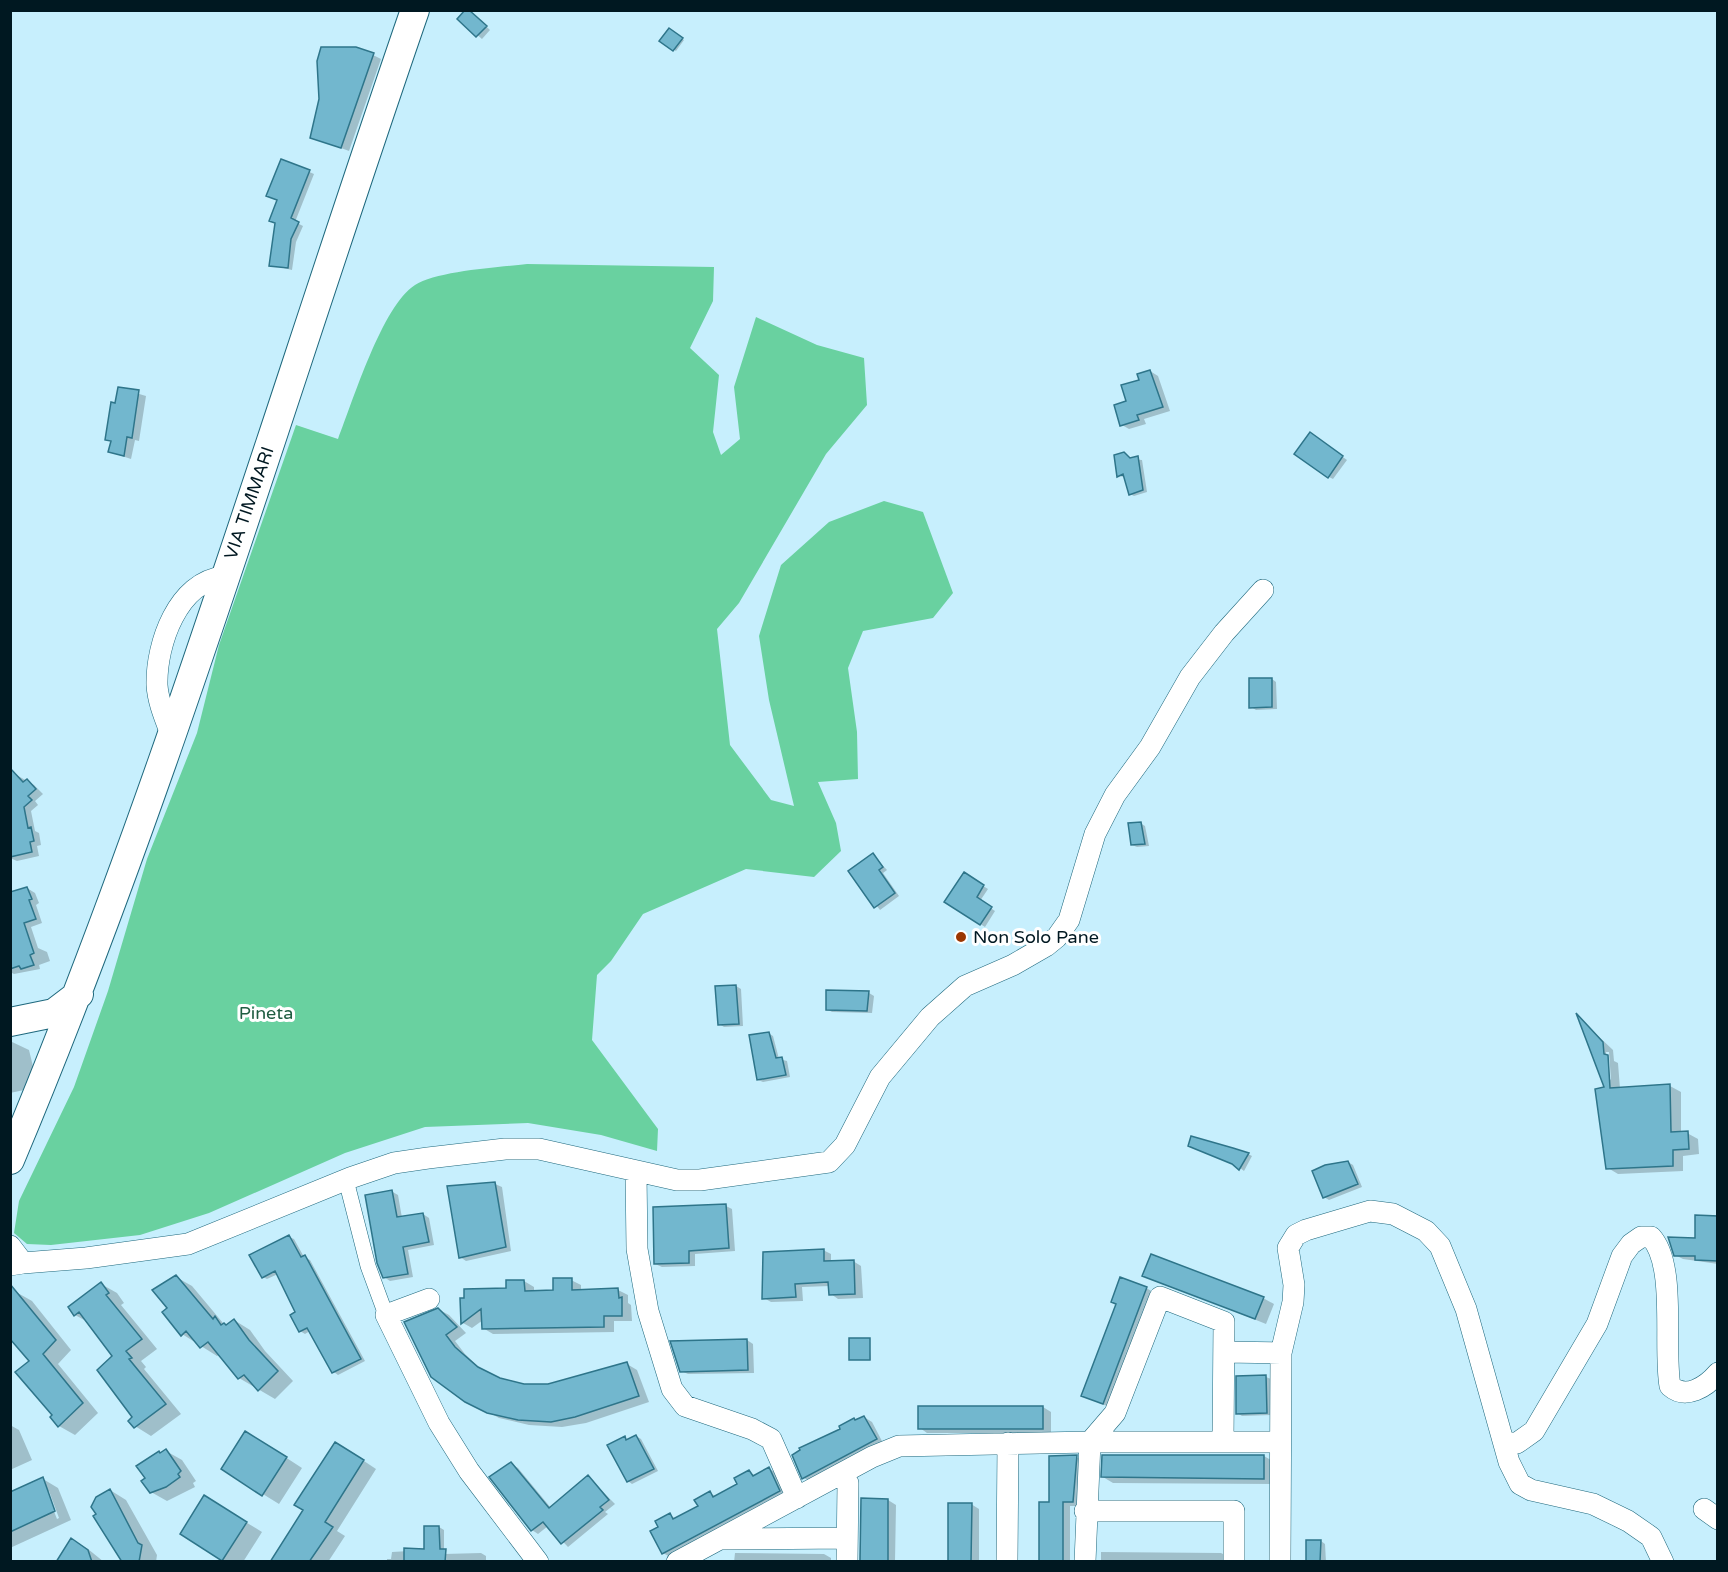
<svg xmlns="http://www.w3.org/2000/svg" width="1728" height="1572" font-family="'Varela Round',sans-serif">
<style>
.green{fill:#69d1a0}
.shadow{fill:#0003;fill-rule:evenodd}
.building{fill:#72b7ce;stroke:#2e758a;stroke-width:1.5}
.lines{fill:none;stroke-linecap:round;stroke-linejoin:round}
.pedestrian-casing{stroke:#1e687d;stroke-width:16}
.minor-casing{stroke:#1e687d;stroke-width:22}
.secondary-casing{stroke:#1e687d;stroke-width:30}
.pedestrian{stroke:#fff;stroke-width:15}
.minor{stroke:#fff;stroke-width:21}
.secondary{stroke:#fff;stroke-width:28}
.poi-dot{fill:#9b3702;stroke:#fff;stroke-width:2}
.labels{text-anchor:middle;dominant-baseline:central;stroke-width:6;stroke-linejoin:round;paint-order:stroke}
.street-label{font-size:18px;fill:#001821;stroke:#fff}
.poi-label{font-size:18px;fill:#001821;stroke:#fff;text-anchor:start}
.park-label{font-size:18px;fill:#205d42;stroke:#fff}
</style>
<rect width="100%" height="100%" fill="#c7effd"/>
<!-- green -->
<path class="green" d="M527 264 714 267 713 301 690 348 719 375 713 432 721 455 740 439 734 387 756 317 817 345 864 358 867 405 826 454 739 603 717 629 730 745 771 800 794 806 769 700 759 636 781 565 829 522 884 501 923 512 953 593 933 618 863 631 848 668 857 732 858 779 818 782 836 823 841 851 814 877 746 869 643 914 611 961 597 975 592 1040 658 1129 657 1151 601 1135 528 1123 425 1127 345 1153 209 1213 140 1235 51 1245 27 1244 14 1233 19 1201 74 1087 108 991 147 859 197 733 219 645 296 425 338 439C353 401 382 306 415 285 436 271 500 267 527 264Z"/>
<!-- shadow -->
<path class="shadow" d="M472 13 490 30 482 39 459 19Z
M669 30 684 40 676 51 661 41Z
M373 55 381 59 349 151 312 137Z
M282 160 314 174 295 222 303 226 296 242 292 270 271 265Z
M1150 371 1158 376 1170 411 1144 419 1146 424 1129 429 1122 425 1128 402Z
M119 388 146 396 139 441 135 440 131 459 110 452 112 442 107 439Z
M1315 437 1347 460 1333 479 1329 477Z
M1124 453 1131 459 1142 460 1147 492 1134 496 1130 494 1125 477 1118 476Z
M1272 679 1276 682 1277 709 1256 710 1251 707Z
M13 773 34 785 43 794 35 801 38 805 31 811 35 831 39 833 41 845 37 846 39 856 17 861 10 858V775Z
M1140 823 1145 826 1149 846 1137 847 1132 845Z
M873 855 887 870 883 873 899 896 880 910 850 871Z
M964 874 988 889 980 901 995 911 985 927 946 902Z
M27 888 35 893 39 903 36 905 42 923 31 927 38 948 47 952 50 961 39 965 40 969 14 974 10 972V894Z
M736 986 741 989 743 1026 724 1027 719 1024Z
M828 991 869 993 874 996 872 1013 832 1012 827 1009Z
M1578 1017 1613 1050 1614 1061 1618 1063 1620 1089 1670 1086 1681 1092V1133H1687L1698 1139 1699 1154 1683 1156V1171L1618 1174 1608 1168 1607 1088ZM1606 1052H1609L1611 1080 1608 1077Z
M768 1033 773 1036 779 1059 787 1061 790 1077 763 1082 758 1080Z
M10 1041 29 1050 38 1087 10 1093Z
M1248 1154 1252 1156 1244 1171 1235 1164Z
M1348 1162 1353 1165 1362 1187 1329 1200 1324 1197Z
M495 1184 502 1187 511 1251 466 1261 460 1257Z
M391 1191 398 1195 402 1218 423 1214 429 1218 434 1245 408 1250 413 1277 390 1281 384 1277Z
M726 1206 732 1209 735 1251 695 1254V1266L662 1267 655 1264Z
M1718 1218V1264L1683 1259 1675 1255 1697 1239Z
M289 1237 294 1239 304 1257 310 1260 365 1361 338 1375 334 1372 310 1331 305 1334 300 1331 292 1316 297 1313 278 1274 267 1279 263 1277Z
M823 1250 831 1254V1262L853 1261 861 1266 863 1298 838 1299 831 1294 830 1286 802 1287 803 1301 771 1302 764 1298Z
M1144 1275 1263 1298 1274 1304 1266 1324Z
M176 1277 192 1286 223 1323 228 1326 234 1320 250 1330 265 1351 293 1381 275 1399 239 1378 220 1354 217 1356 182 1334 169 1308Z
M571 1280 581 1285V1291L618 1290 628 1295V1303L631 1305 632 1321H614V1332L493 1334 483 1328V1320L472 1328 463 1323 462 1300 508 1290 524 1281 534 1287V1292H555Z
M101 1284 117 1293 124 1303 121 1305 157 1349 141 1361 146 1367 144 1369 181 1414 151 1436 135 1426 114 1357 88 1322 75 1315Z
M1146 1288 1157 1294 1113 1409 1083 1395Z
M16 1292 32 1301 71 1350 58 1364 98 1413 75 1435 59 1426 52 1417 55 1415 31 1361Z
M438 1309 449 1315 466 1333 455 1341 465 1354 485 1373 500 1379 523 1385H549L627 1364 637 1370 649 1402 586 1423 562 1427 529 1425 499 1418 452 1392Z
M869 1339 871 1360 851 1359Z
M747 1340 753 1344 754 1373 688 1374 681 1371Z
M1266 1377 1271 1379V1415L1242 1416 1237 1413Z
M920 1407H1043L1051 1412V1433H927L920 1428Z
M864 1417 872 1422 883 1443 811 1482 804 1478 857 1421Z
M10 1425 19 1430 32 1460 10 1470Z
M636 1436 641 1439 658 1471 632 1484 628 1481 625 1438 628 1440Z
M262 1442 302 1468 279 1504 223 1469Z
M166 1451 182 1460 196 1481 193 1483 195 1487 167 1501 151 1492 162 1454Z
M349 1451 376 1469 337 1531 345 1536 328 1562H272Z
M1264 1456 1274 1462V1484L1113 1483 1103 1477Z
M1076 1457 1084 1461 1080 1506H1070V1562H1041L1050 1503Z
M511 1464 518 1468 551 1508 588 1477 615 1504 605 1512 608 1514 568 1547 548 1526 538 1534 532 1530Z
M769 1469 777 1473 786 1495 670 1557 663 1553 660 1528 670 1515 676 1519 700 1506 710 1493 717 1497 739 1485 749 1472 756 1476Z
M43 1479 58 1488 71 1520 10 1548V1494ZM46 1491H49L59 1518 57 1519Z
M110 1490 126 1500 157 1555 156 1562H124Z
M862 1500H888L896 1505 895 1562H859Z
M971 1504 979 1509V1562H949Z
M221 1507 262 1532 243 1562H227L182 1533Z
M439 1527 444 1530V1554L481 1553 486 1556V1562H387V1559H391L392 1552 426 1550Z
M72 1540 88 1549 104 1562H58Z
M1321 1541 1325 1544 1326 1562H1308Z
M1101 1552 1221 1553 1229 1557V1562H1101Z
M735 1553 824 1554 831 1558V1562H734Z"/>
<!-- building -->
<path class="building" d="M465 10H469L487 26 476 37 457 19Z
M669 28 683 38 673 51 659 41Z
M321 47H356L374 53 341 148 310 138 319 99 317 61Z
M281 159 310 170 291 218 299 222 291 239 288 268 269 266 275 223 269 221 277 200 266 196Z
M1150 370 1163 407 1137 415 1139 420 1120 426 1114 405 1126 401 1121 385 1139 380 1137 374Z
M118 387 139 390 132 438 127 437 124 456 108 452 111 441 105 440 111 402 115 403Z
M1310 432 1343 456 1328 478 1294 454Z
M1124 452 1130 458 1138 456 1143 490 1129 495 1123 474 1117 477 1114 455Z
M1249 678H1272V707L1249 708Z
M10 768 23 782 27 779 36 789 28 796 32 800 24 807 28 828 31 827 34 841 30 842 32 852 10 857Z
M1141 822 1145 844 1131 845 1128 823Z
M873 853 883 867 879 870 895 893 874 908 848 871Z
M964 872 984 885 977 897 992 907 980 925 944 902Z
M27 887 32 899 29 900 36 919 24 923 34 953 30 955 34 965 21 969 19 966 10 969V892Z
M736 985 739 1024 718 1025 715 986Z
M826 990 869 991 867 1011 826 1010Z
M1576 1013 1603 1042 1604 1054 1608 1055 1610 1088 1670 1084 1671 1132 1688 1131 1689 1149 1673 1150V1166L1606 1169 1595 1089 1604 1087Z
M769 1032 776 1058 782 1057 786 1075 757 1080 749 1035Z
M1191 1136 1233 1148 1249 1153 1239 1170 1232 1164 1188 1146Z
M1348 1161 1358 1184 1323 1198 1312 1171 1325 1165Z
M495 1182 506 1247 459 1258 447 1186Z
M392 1190 397 1217 423 1213 429 1242 403 1247 408 1274 383 1278 377 1263 365 1195Z
M726 1204 729 1248 689 1251V1263L654 1264 653 1207Z
M1695 1215 1718 1216V1261L1695 1260V1256H1674L1668 1237 1695 1238Z
M289 1235 301 1257 305 1255 361 1359 332 1373 307 1328 299 1332 290 1315 295 1312 275 1271 262 1278 249 1255Z
M824 1249V1261L854 1260 855 1294 829 1295 828 1282 795 1284 796 1297 762 1299 763 1252Z
M1151 1254 1264 1297 1255 1319 1142 1276Z
M176 1275 213 1319 215 1316 221 1325 224 1323 226 1325 234 1319 249 1340 278 1371 258 1391 244 1375 238 1379 208 1342 200 1348 186 1331 181 1336 162 1312 167 1308 152 1290Z
M1120 1277 1147 1287 1103 1404 1081 1396 1116 1304 1111 1302Z
M553 1278H572V1290L618 1288 619 1298 622 1297V1316H604V1327L482 1329 481 1309 461 1324 460 1298H464V1289L506 1288V1280H524L525 1291 553 1290Z
M101 1282 109 1293 106 1295 142 1339 126 1351 132 1358 129 1359 166 1404 134 1428 128 1421 132 1417 97 1370 112 1356 79 1312 74 1316 68 1307Z
M10 1284 56 1340 43 1354 83 1403 58 1427 50 1417 52 1415 15 1372 29 1361 10 1339Z
M438 1308 457 1327 446 1335 455 1347 478 1367 500 1378 524 1384H548L627 1362 639 1396 575 1417 551 1422 518 1420 487 1413 465 1402 431 1377 404 1322Z
M849 1338H870V1360H849Z
M747 1339 748 1370 715 1371 680 1372 670 1341Z
M1266 1375 1267 1413 1236 1414V1376Z
M918 1406H1043V1429H918Z
M864 1416 877 1439 802 1479 792 1455 800 1450 799 1448 840 1429 839 1426 854 1418 855 1420Z
M245 1431 287 1457 262 1496 221 1469Z
M636 1435 654 1469 627 1482 607 1445 625 1436 626 1440Z
M335 1442 364 1460 325 1522 333 1527 309 1562H270L303 1510 294 1505Z
M166 1449 181 1471 178 1474 180 1477 166 1487 150 1493 141 1481 145 1478 136 1466 159 1451 160 1453Z
M1077 1455 1073 1502H1063V1562H1039V1502H1049V1456Z
M1102 1455H1264V1479L1101 1477Z
M511 1462 549 1508 588 1475 609 1500 600 1507 603 1510 561 1544 543 1522 531 1531 489 1477Z
M769 1467 780 1491 662 1554 650 1531 658 1527 655 1521 670 1513 673 1519 698 1506 694 1500 710 1491 713 1497 737 1484 734 1478 749 1470 753 1476Z
M43 1477 55 1511 10 1532V1492Z
M110 1489 138 1543 142 1545 139 1562H122L93 1516 96 1514 91 1507 96 1497Z
M204 1495 247 1522 222 1561 180 1534Z
M861 1498 888 1499V1562H860Z
M948 1503H972L971 1562H948Z
M424 1526H439L440 1549H446L445 1562H404V1548L424 1549Z
M71 1538 88 1550 92 1562H56Z
M1306 1540H1321L1320 1562H1306Z"/>
<g class="lines">
<!-- pedestrian casing -->
<g class="pedestrian-casing">
<path id="pedestrian" d="M346 1180 368 1266 386 1315"/>
</g>
<!-- minor casing -->
<g class="minor-casing">
<path id="minor" d="M171 734C165 718 158 702 157 685 156 644 178 581 224 577
M636 1173 637 1249 648 1311 672 1389 685 1406 752 1429 771 1439 797 1498
M10 1246 23 1263 10 1265
M23 1263 86 1258 188 1244 350 1178 394 1163 428 1158 505 1149H539L677 1180H700L829 1162 845 1145 880 1077 930 1017 965 986 1013 965 1046 946 1057 937 1069 920 1095 834 1115 795 1150 747 1190 677 1224 633 1263 590
M429 1299 386 1315 439 1423 469 1471 538 1562
M1224 1352 1281 1353 1293 1302 1294 1285 1288 1248 1296 1235 1306 1230 1370 1211 1393 1214 1426 1231 1440 1246 1466 1309 1509 1462 1520 1484 1531 1490 1593 1504 1628 1521 1651 1537 1663 1562
M1505 1443H1517L1534 1431 1597 1324 1622 1256 1631 1244 1641 1237H1651C1677 1265 1663 1348 1670 1386 1686 1400 1706 1387 1718 1373
M842 1473 848 1483 847 1562
M1704 1509 1718 1519
M1085 1511H1234V1562
M722 1539 847 1538
M677 1562 872 1457 899 1446 1090 1442H1280
M1007 1562 1008 1443
M1085 1562 1090 1442 1115 1413 1160 1297 1224 1322 1223 1442
M1280 1562 1281 1353"/>
</g>
<!-- secondary casing -->
<g class="secondary-casing">
<path id="secondary" d="M10 1022 54 1013 79 994
M10 1160C168 785 282 394 415 10"/>
</g>
<!-- pedestrian -->
<use href="#pedestrian" class="pedestrian"/>
<!-- minor -->
<use href="#minor" class="minor"/>
<!-- secondary -->
<use href="#secondary" class="secondary"/>
</g>
<!-- markers -->
<circle class="poi-dot" cx="961" cy="937" r="6"/>
<g class="labels">
<!-- street labels -->
<g class="street-label">
<text transform="translate(249 503) rotate(-71)">VIA TIMMARI</text>
</g>
<!-- poi labels -->
<g class="poi-label">
<text x="973" y="937">Non Solo Pane</text>
</g>
<!-- park labels -->
<g class="park-label">
<text x="266" y="1013">Pineta</text>
</g>
</g>
<!-- border -->
<rect width="1728" height="1572" fill="none" stroke="#001821" stroke-width="24"/>
</svg>
